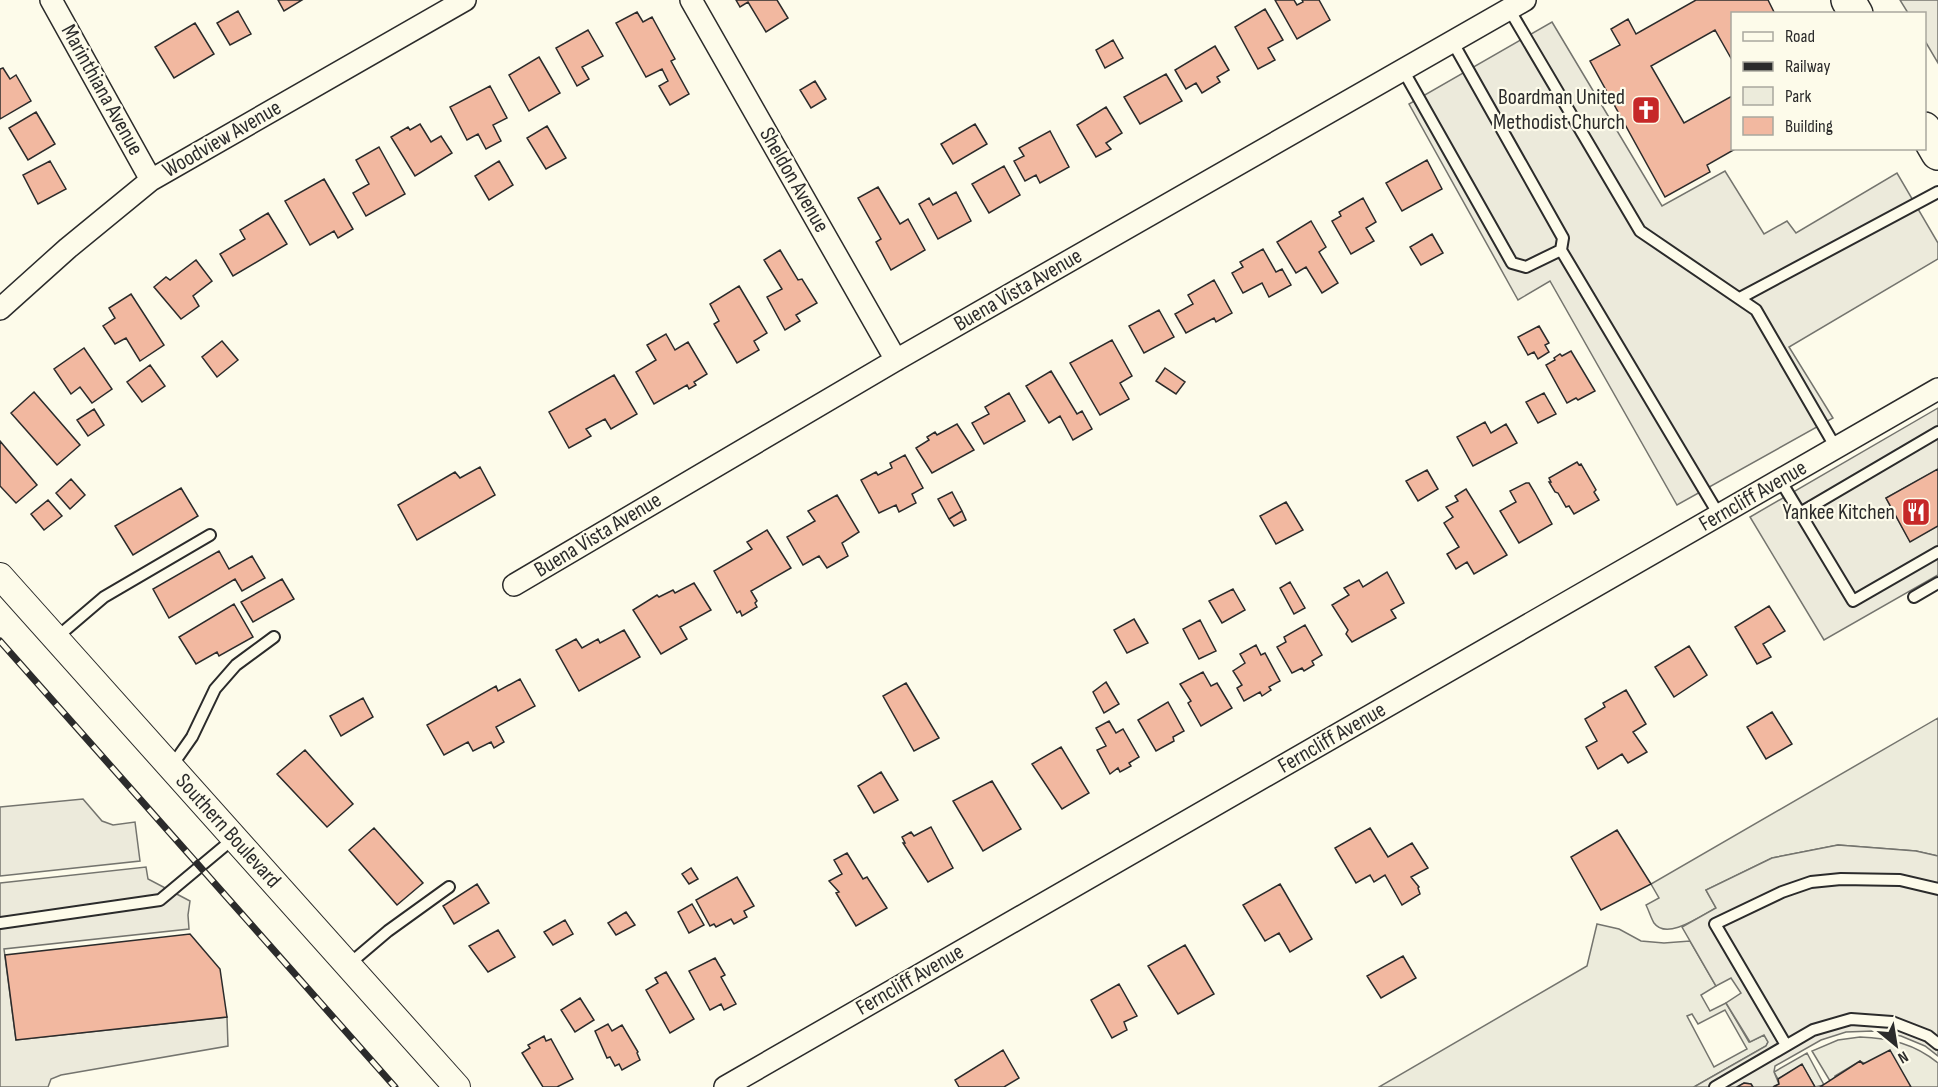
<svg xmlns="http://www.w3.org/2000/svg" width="1938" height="1087" font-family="'Sofia Sans Condensed',sans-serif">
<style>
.green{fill:#ecebdb;stroke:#74746e;stroke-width:1.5;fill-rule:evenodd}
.parking{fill:#eceadb;stroke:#74746e;stroke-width:1.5}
.building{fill:#f2b8a0;stroke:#2b2b2b;stroke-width:1.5}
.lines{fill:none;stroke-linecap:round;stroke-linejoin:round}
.service-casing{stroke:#2b2b2b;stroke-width:14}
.minor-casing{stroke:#2b2b2b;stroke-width:24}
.tertiary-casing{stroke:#2b2b2b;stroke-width:28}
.primary-casing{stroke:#2b2b2b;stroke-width:36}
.service{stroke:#fdfbea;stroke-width:10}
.minor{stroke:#fdfbea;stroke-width:21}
.tertiary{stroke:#fdfbea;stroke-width:26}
.primary{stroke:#fdfbea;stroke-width:33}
.rail-casing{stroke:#2b2b2b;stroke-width:7}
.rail{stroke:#fdfbea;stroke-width:4.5;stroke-dasharray:14;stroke-linecap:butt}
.labels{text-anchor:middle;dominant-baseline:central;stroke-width:4.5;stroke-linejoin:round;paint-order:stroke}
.street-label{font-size:22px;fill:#2b2b2b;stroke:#fdfbea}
.poi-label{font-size:22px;fill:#2b2b2b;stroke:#fdfbea;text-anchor:end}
</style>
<rect width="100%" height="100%" fill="#fdfbea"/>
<!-- green -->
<path class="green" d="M1938 718V856L1916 851 1838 845 1772 858 1706 890 1716 908C1702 915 1667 941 1654 923 1651 918 1649 911 1646 905L1659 898 1651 884Z
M1597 924 1619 929 1641 941 1664 943 1690 941 1716 986 1701 995 1710 1011 1726 1003 1749 1042 1764 1035 1768 1042 1766 1046 1694 1087H1379L1587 966ZM1725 1010 1747 1049 1714 1067 1687 1016 1692 1014 1698 1024Z
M1860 1037C1890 1038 1915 1044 1938 1063V1087H1911L1860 1061 1835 1076V1078L1830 1081 1812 1051 1838 1040Z
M1807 1053 1824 1085 1815 1087 1802 1065 1778 1079 1774 1072Z"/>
<!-- parking -->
<path class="parking" d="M1900 0H1938V63L1925 41 1924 14 1908 13Z
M1552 22 1662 206 1725 171 1764 234 1787 221 1796 233 1897 173 1938 243V259L1789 347 1833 418 1677 505 1550 281 1518 300 1409 104Z
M1938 408V469L1886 498 1910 541 1938 526V575L1824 640 1750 517Z
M83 799 102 821 113 825 135 822 140 861 0 876V807Z
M1838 845 1916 851 1938 856V1056L1925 1046 1901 1036 1873 1031 1846 1032 1821 1040 1775 1066 1774 1072 1779 1084 1773 1087H1753L1751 1084 1744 1083 1737 1087H1694L1766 1046 1768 1042 1764 1035 1750 1042 1726 1003 1741 993 1731 978 1716 986 1682 927 1716 908 1706 890 1772 858Z
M146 867 148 879 190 901 188 915 189 929 4 949 16 1040 227 1017 228 1046 61 1075 51 1079 48 1087H0V883Z"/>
<!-- building -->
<path class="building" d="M278 0H302L284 11Z
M736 0H777L788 18 766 32 748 2 740 7Z
M1275 0H1294L1297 5 1303 2 1302 0H1319L1330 20 1297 39Z
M1696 0H1768L1775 14H1732V60L1715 30 1651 66 1684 123 1732 96V148H1737L1707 165 1710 172 1665 197 1590 61 1620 45 1611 29 1628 19 1636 34Z
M1265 9 1283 40 1268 48 1275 60 1258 69 1235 27Z
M238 11 251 34 230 45 217 23Z
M637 12 643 22 652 17 675 59 671 61 689 94 670 105 659 86 668 81 662 69 646 77 616 23Z
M195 23 214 54 174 78 155 47Z
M588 30 603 56 582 67 589 79 577 86 556 48Z
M1113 40 1123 58 1105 68 1096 50Z
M1215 46 1229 70 1217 77 1220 82 1202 93 1196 83 1186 89 1175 70Z
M539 57 560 93 529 111 509 75Z
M3 68 10 79 16 75 31 101 0 119V69Z
M1166 74 1182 101 1140 124 1124 97Z
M815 81 826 99 811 108 800 90Z
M490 86 507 118 493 125 501 141 486 149 478 134 467 140 450 107Z
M1106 107 1122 133 1106 143 1111 149 1096 157 1077 125Z
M36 112 55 144 28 160 9 128Z
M420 124 431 142 441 136 452 153 415 176 391 137 408 127 410 130Z
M975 124 987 144 953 164 941 144Z
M547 126 566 158 546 169 527 138Z
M1050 131 1069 167 1040 183 1036 175 1025 181 1014 161 1024 156 1019 148Z
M379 147 405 194 366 216 353 193 369 184 356 160Z
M1427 160 1442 189 1402 211 1386 183Z
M50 161 66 189 38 204 23 175Z
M499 161 513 185 489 200 475 176Z
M1004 166 1020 195 989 213 972 184Z
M324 179 353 229 338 238 334 231 310 245 285 201Z
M878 187 900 224 908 219 925 250 891 270 876 242 881 239 858 198Z
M956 192 971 221 938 239 919 204 929 198 933 205Z
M1363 198 1376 222 1366 228 1374 241 1351 254 1332 221 1341 216 1339 212Z
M268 213 287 244 233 276 220 254 245 239 240 230Z
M1311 221 1326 247 1319 252 1338 283 1322 293 1306 267 1296 273 1277 242Z
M1432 234 1443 253 1421 265 1410 247Z
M1263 249 1276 272 1282 269 1291 285 1269 297 1262 283 1243 293 1232 273 1243 267 1240 262Z
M780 250 798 280 802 279 817 303 796 315 800 321 785 330 767 297 782 289 764 260Z
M196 260 212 281 193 296 199 306 181 319 154 287 166 277 170 280Z
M1214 280 1232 313 1216 322 1214 318 1186 333 1175 314 1193 304 1188 295Z
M739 286 767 333 754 341 759 350 737 363 714 324 719 321 710 304Z
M131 294 164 345 140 361 126 338 115 344 103 326 115 318 109 308Z
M1159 310 1174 337 1144 353 1129 326Z
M1539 326 1549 343 1545 345 1549 352 1538 359 1534 352 1528 355 1518 337Z
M666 334 675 350 688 342 707 374 694 382 696 385 689 389 687 385 654 404 636 372 656 360 647 345Z
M1112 340 1132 376 1120 383 1129 399 1100 415 1070 363Z
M222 341 238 360 217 377 202 357Z
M84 348 112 389 92 403 80 387 71 394 54 369Z
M1571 351 1595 391 1578 400 1576 398 1567 403 1546 365 1555 360 1554 358 1560 354 1562 356Z
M150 365 165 386 142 402 127 382Z
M1165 368 1185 382 1176 394 1156 381Z
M1051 371 1077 414 1082 411 1092 429 1073 440 1060 416 1049 423 1026 386Z
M614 375 637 414 611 429 605 419 586 429 591 436 569 448 549 412Z
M34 392 80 445 57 465 11 413Z
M1009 393 1025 421 984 444 972 423 989 414 985 407Z
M1544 393 1556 414 1538 423 1526 402Z
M94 409 104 425 88 436 77 420Z
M1485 422 1491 433 1506 424 1517 443 1473 466 1457 437Z
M957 424 974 450 932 473 916 448 929 440 927 437 935 432 937 435Z
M0 441 37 485 16 503 0 486Z
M905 455 923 488 912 494 916 503 899 512 896 505 879 513 861 480 876 472 878 475 892 468 890 463Z
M1577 462 1579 465 1581 464 1596 490 1594 492 1599 500 1574 514 1569 506 1566 507 1558 493 1555 492 1549 482H1551L1549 478Z
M480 467 495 495 417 540 398 505 455 472 460 478Z
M1938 469V526L1910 542 1886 498Z
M1427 470 1438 489 1418 501 1406 481Z
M71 479 85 495 70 509 56 493Z
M1526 483H1529L1535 493 1552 524 1519 543 1500 511 1516 502 1510 491Z
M181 488 198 516 133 555 115 526Z
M1466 489 1507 555 1474 574 1467 562 1456 569 1447 554 1459 547 1444 523 1453 517 1446 507 1458 501 1455 496Z
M952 492 962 511 949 519 938 499Z
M837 495 859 532 842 543 848 556 827 568 819 556 803 565 787 537 815 521 808 511Z
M48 500 62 516 44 530 31 514Z
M1286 502 1303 530 1276 544 1260 516Z
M962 511 966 520 954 526 949 519Z
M767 530 791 568 751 591 757 601 755 603 757 607 742 616 740 611 737 613 714 571 752 549 747 542Z
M219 551 229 569 252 556 265 578 242 591 235 579 169 618 153 589Z
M1387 572 1404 603 1391 610 1396 618 1352 642 1346 634 1348 630 1332 605 1349 595 1344 588 1359 580 1363 587Z
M282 579 294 599 253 622 241 602Z
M1290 582 1305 608 1294 614 1280 588Z
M694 583 711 610 680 627 687 639 661 654 633 610 657 595 659 597 673 590 675 593Z
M1233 589 1245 610 1222 623 1209 601Z
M234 604 253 637 219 656 217 652 196 664 179 637Z
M1769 606 1785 631 1763 644 1771 657 1757 664 1735 627Z
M1134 619 1148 643 1127 653 1114 630Z
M1200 620 1216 651 1199 659 1183 629Z
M1305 625 1322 655 1312 661 1314 665 1304 671 1302 668 1292 673 1277 647 1286 642 1284 637Z
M624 630 640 657 579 691 556 650 576 639 582 648 598 639 600 643Z
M1256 645 1261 655 1265 653 1280 681 1269 687 1271 690 1262 696 1260 692 1244 701 1237 688 1242 685 1233 671 1245 663 1240 654Z
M1689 646 1707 675 1674 697 1655 667Z
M1203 672 1211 686 1217 683 1232 708 1201 726 1188 703 1191 701 1180 684Z
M520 679 535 706 496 727 504 742 494 748 491 742 473 751 468 742 444 755 427 725 496 686 498 691Z
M1106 682 1119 704 1104 713 1093 692Z
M906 683 939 738 914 751 883 696Z
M1626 690 1646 724 1633 732 1647 752 1628 763 1622 754 1598 769 1586 747 1597 741 1585 719 1605 707 1603 703Z
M363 698 373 717 341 736 330 716Z
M1168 702 1184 731 1173 737 1174 741 1156 751 1138 720Z
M1772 712 1792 744 1766 759 1747 727Z
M1109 721 1116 733 1123 729 1139 757 1129 763 1131 766 1120 772 1118 768 1110 774 1097 750 1106 746 1096 728Z
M1061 747 1089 793 1062 809 1032 764Z
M305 750 353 804 327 827 277 774Z
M881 772 898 800 874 813 858 786Z
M992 781 1021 829 983 851 953 801Z
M931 827 953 868 928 882 903 843H905L902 837 911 832 914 836Z
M374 828 423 883 397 905 349 850Z
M1370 828 1388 857 1412 843 1428 868 1411 877 1419 887 1418 888 1420 894 1402 905 1385 875 1374 882 1370 875 1356 883 1335 848Z
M1617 830 1651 884 1601 910 1571 857Z
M847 853 863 879 867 877 887 908 856 926 836 893 839 892 829 881 842 874 834 860Z
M691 868 698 879 689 884 682 874Z
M737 877 754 906 744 911 747 917 734 924 731 919 716 927 714 924 710 926 696 900Z
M477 884 489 903 454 924 443 906Z
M1280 884 1312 939 1290 952 1279 933 1265 941 1243 905Z
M692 904 704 925 689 933 678 912Z
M626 912 635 925 616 935 608 923Z
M565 920 573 934 553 945 544 932Z
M498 930 515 957 488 972 469 946Z
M190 934 220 969 227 1017 16 1040 5 955Z
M1185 945 1214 994 1178 1014 1148 966Z
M1403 956 1416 978 1381 998 1367 976Z
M715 958 725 975 721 977 736 1004 724 1010 721 1004 710 1010 689 971Z
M666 972 694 1019 670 1033 646 990 658 983 655 978Z
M1119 984 1137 1016 1124 1022 1127 1030 1112 1038 1091 1000Z
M580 998 594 1020 575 1032 561 1010Z
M608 1024 612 1031 622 1025 638 1052 637 1053 640 1060 622 1070 619 1064 615 1066 610 1057 607 1058 595 1031Z
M544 1036 546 1041 551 1039 573 1079 557 1087H543L522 1053 530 1048 528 1045Z
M1003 1050 1019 1078 1004 1087H959L955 1080Z
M1890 1050 1911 1087H1820L1860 1061 1863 1064Z
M1802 1064 1815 1087H1773L1779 1084 1778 1079Z
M1744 1083 1751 1084 1753 1087H1737Z"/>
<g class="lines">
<!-- service casing -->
<g class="service-casing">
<path id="service" d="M1509 9 1640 231 1756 310 1836 448
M1452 41 1563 238 1561 250
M1403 70 1512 263 1526 267 1561 250 1719 515
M1740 298 1938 192
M1780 480 1800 513 1938 432
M1800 513 1853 601 1938 552
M1914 597 1938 583
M56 638 104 597 210 535
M171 767 192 737 215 689 236 665 274 637
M0 923 160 900 233 839
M348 965 388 931 449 887
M1786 1045 1715 924 1782 892 1811 882 1841 879 1900 880 1938 889
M1715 1087 1813 1030 1851 1019 1892 1022 1928 1036 1938 1044"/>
</g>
<!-- minor casing -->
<g class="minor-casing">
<path id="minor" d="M51 0 151 180
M691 0 896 360
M0 309 68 248 151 180 465 0
M514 585 896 360 1525 0
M725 1087 1938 389"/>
</g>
<!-- tertiary casing -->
<g class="tertiary-casing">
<path id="tertiary" d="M0 576 457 1087"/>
</g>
<!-- primary casing -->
<g class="primary-casing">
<path id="primary" d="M1848 0 1856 14
M1924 129 1938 153"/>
</g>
<!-- service -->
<use href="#service" class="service"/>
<!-- minor -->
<use href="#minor" class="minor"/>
<!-- tertiary -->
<use href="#tertiary" class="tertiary"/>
<!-- primary -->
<use href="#primary" class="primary"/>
<!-- rail casing -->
<g class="rail-casing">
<path id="rail" d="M0 641 395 1087"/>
</g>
<!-- rail -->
<use href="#rail" class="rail"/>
</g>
<!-- icons -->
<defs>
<g id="church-square" transform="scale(1.5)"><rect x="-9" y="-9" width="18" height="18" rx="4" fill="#c62828" stroke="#fdfbea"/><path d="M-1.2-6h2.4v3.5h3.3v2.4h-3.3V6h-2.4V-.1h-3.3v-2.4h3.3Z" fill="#fff"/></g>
<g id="restaurant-square" transform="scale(1.5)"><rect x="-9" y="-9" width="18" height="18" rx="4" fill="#c62828" stroke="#fdfbea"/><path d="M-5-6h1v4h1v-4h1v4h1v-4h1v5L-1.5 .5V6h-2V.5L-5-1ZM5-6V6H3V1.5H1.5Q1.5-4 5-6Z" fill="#fff"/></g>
</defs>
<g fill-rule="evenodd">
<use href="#church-square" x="1646" y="110"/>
<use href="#restaurant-square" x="1916" y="512"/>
</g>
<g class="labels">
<!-- street labels -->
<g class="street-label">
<text transform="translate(102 90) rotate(61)">Marinthiana Avenue</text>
<text transform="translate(222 139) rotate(-30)">Woodview Avenue</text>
<text transform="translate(794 180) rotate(60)">Sheldon Avenue</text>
<text transform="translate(1018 290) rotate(-30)">Buena Vista Avenue</text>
<text transform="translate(1753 496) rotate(-30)">Ferncliff Avenue</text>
<text transform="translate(598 535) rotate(-31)">Buena Vista Avenue</text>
<text transform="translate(1332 738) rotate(-30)">Ferncliff Avenue</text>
<text transform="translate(228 831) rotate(48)">Southern Boulevard</text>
<text transform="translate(910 980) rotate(-30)">Ferncliff Avenue</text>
</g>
<!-- poi labels -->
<g class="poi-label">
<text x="1625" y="97">Boardman United<tspan x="1625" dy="25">Methodist Church</tspan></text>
<text x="1895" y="512">Yankee Kitchen</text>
</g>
</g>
<!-- legend -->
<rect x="1731" y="12" width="195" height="138" fill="#fdfbea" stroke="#a9a89e" stroke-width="1.5"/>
<rect x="1743" y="32" width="30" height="9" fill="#fdfbea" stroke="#a9a89e" stroke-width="1.5"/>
<text x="1785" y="42" font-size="18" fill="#2b2b2b">Road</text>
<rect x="1743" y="62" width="30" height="9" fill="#2b2b2b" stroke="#a9a89e" stroke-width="1.5"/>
<text x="1785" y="72" font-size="18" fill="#2b2b2b">Railway</text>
<rect x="1743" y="87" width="30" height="18" fill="#ecebdb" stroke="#a9a89e" stroke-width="1.5"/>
<text x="1785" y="102" font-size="18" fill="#2b2b2b">Park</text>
<rect x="1743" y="117" width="30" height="18" fill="#f2b8a0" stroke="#a9a89e" stroke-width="1.5"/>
<text x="1785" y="132" font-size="18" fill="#2b2b2b">Building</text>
<!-- north arrow -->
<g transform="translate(1896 1045) rotate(150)" stroke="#fdfbea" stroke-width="4.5" paint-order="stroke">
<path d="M0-4.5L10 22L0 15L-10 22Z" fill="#2b2b2b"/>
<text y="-9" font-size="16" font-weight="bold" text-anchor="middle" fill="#2b2b2b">N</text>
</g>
</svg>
